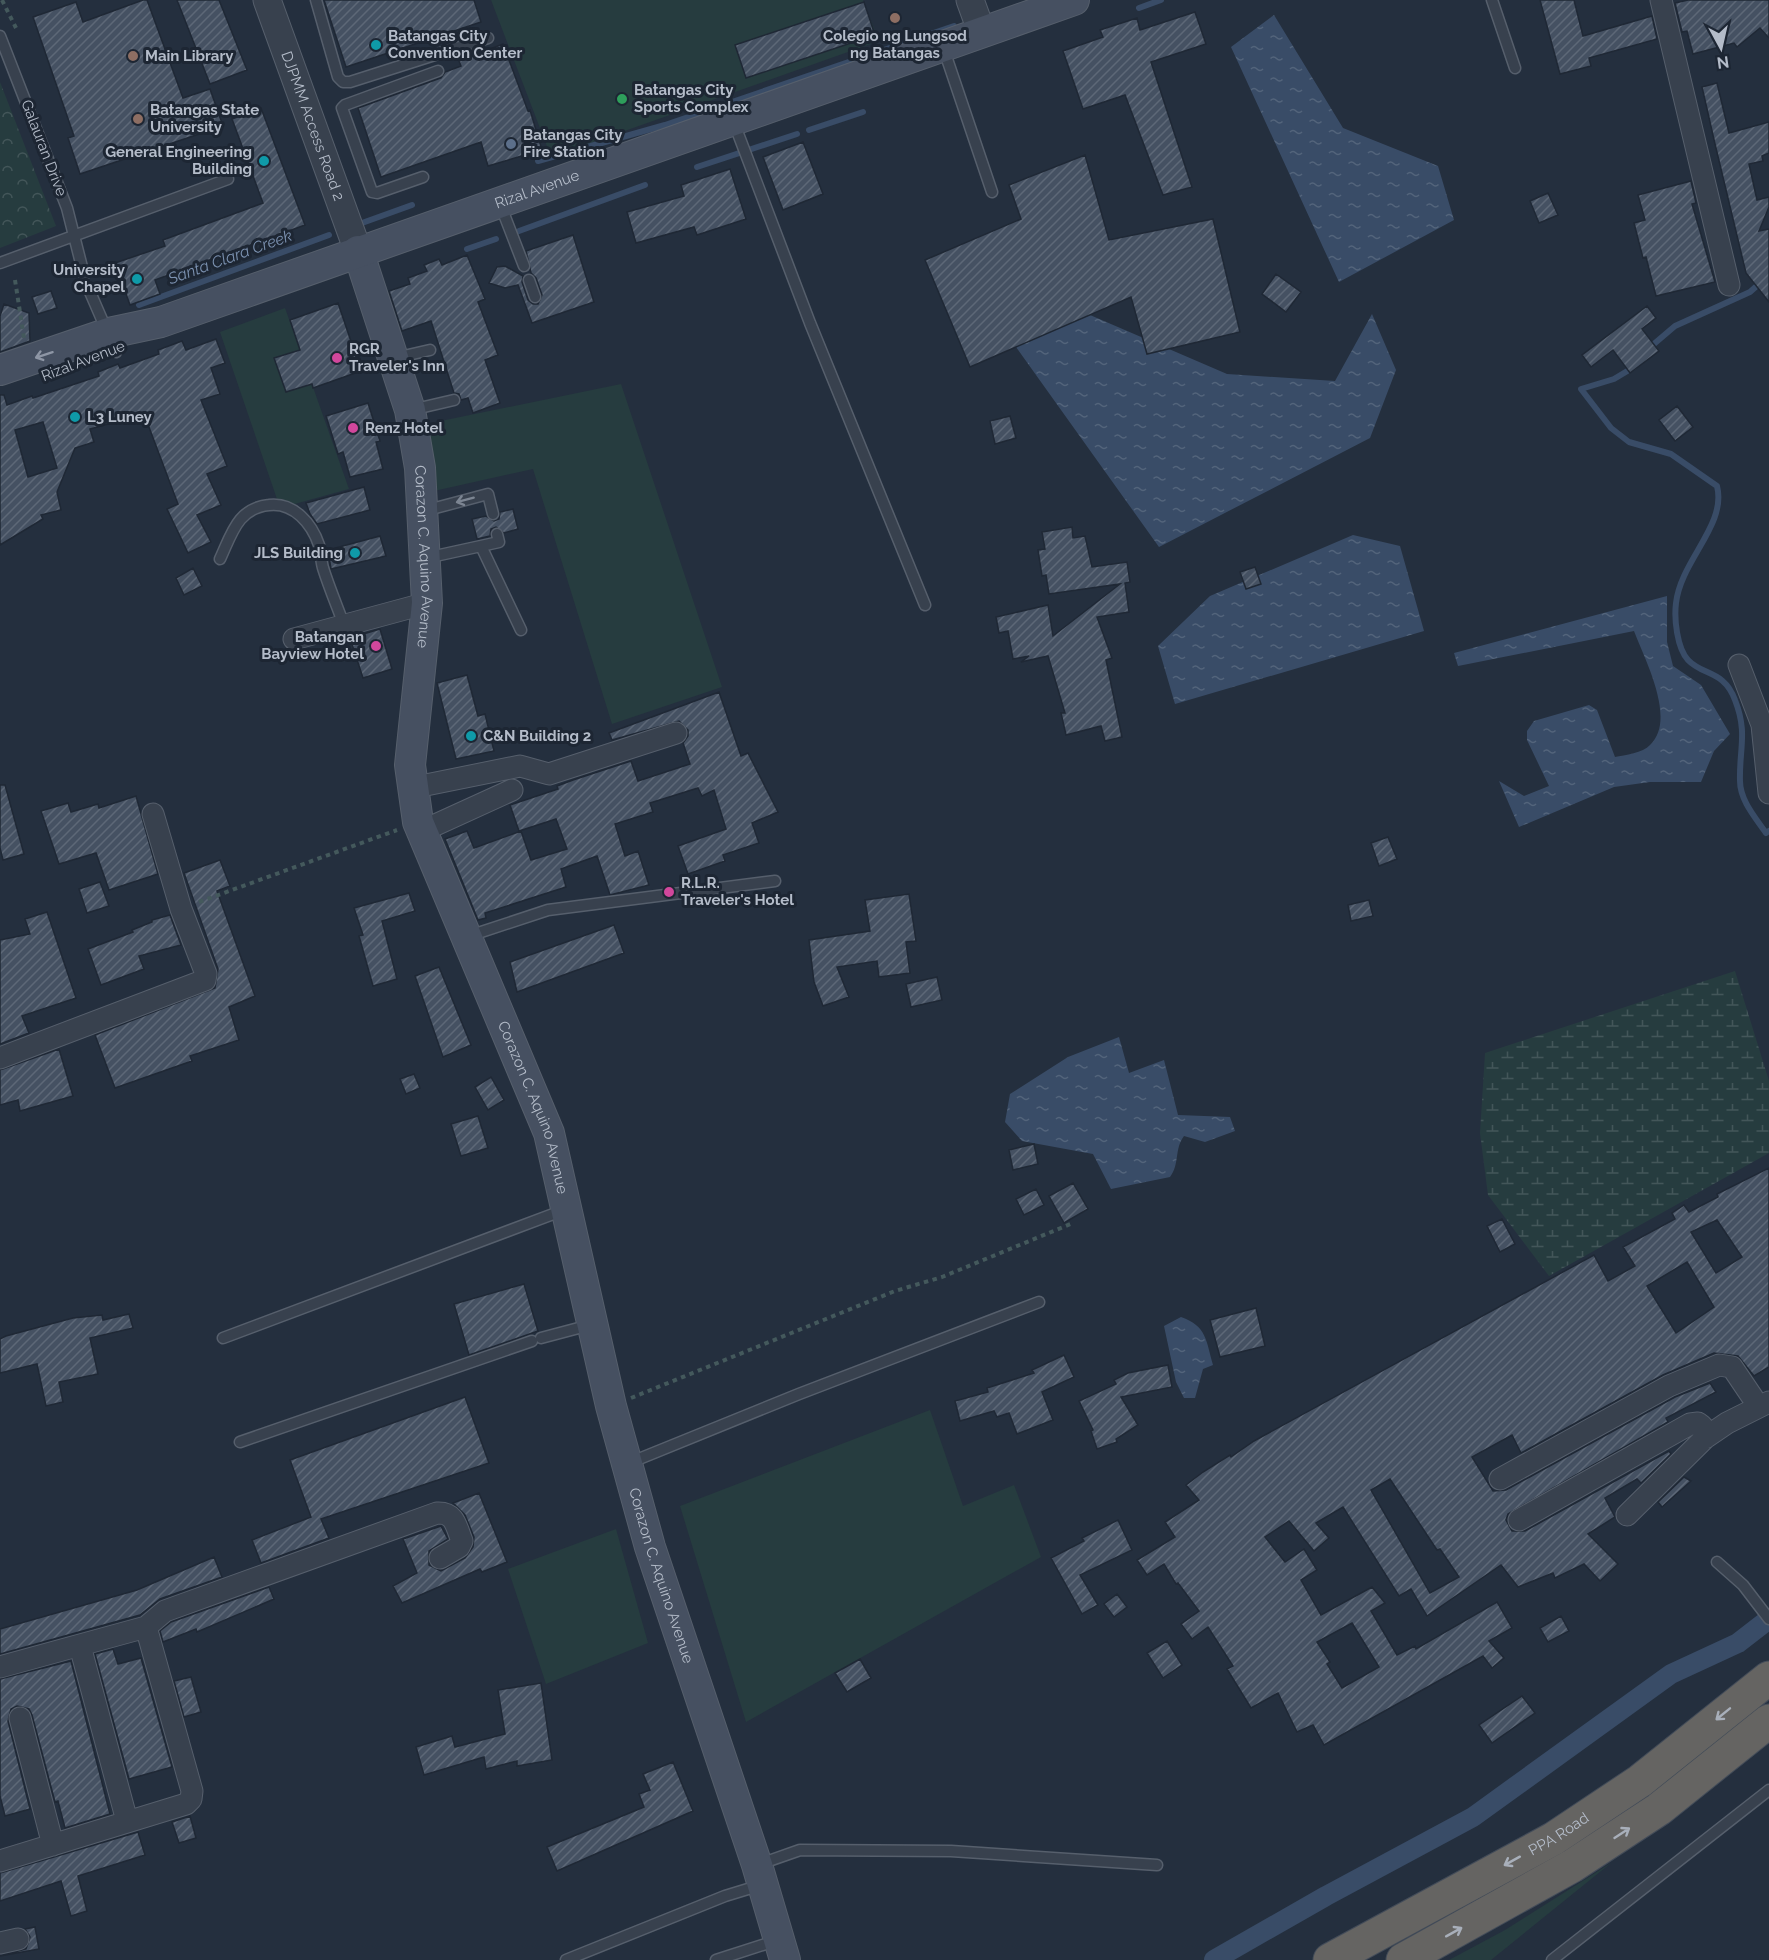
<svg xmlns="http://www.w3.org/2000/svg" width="1769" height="1960" font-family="Raleway,sans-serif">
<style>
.green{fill:#263c3f}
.forest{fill:url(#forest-crowns)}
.wetland{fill:url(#wetland-marsh)}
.water{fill:url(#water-ripples)}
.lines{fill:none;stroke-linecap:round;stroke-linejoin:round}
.stream{stroke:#394c67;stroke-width:6}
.canal{stroke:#394c67;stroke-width:20}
.building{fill:url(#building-hatch);stroke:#1f2835;stroke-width:1.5;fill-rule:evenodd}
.service-casing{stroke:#565f6c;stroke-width:13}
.minor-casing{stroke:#565f6c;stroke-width:23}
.tertiary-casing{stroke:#565f6c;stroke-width:29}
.secondary-casing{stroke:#565f6c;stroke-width:32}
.trunk-casing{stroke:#434c59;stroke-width:35}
.path{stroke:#44595c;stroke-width:4;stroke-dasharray:4.5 4.5;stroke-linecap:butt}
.service{stroke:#38414e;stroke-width:10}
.minor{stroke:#38414e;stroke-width:21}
.tertiary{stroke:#38414e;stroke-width:27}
.secondary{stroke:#465061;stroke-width:30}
.trunk{stroke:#656462;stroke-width:33}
.oneway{stroke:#8e96a5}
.oneway2{stroke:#7c8592}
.oneway3{stroke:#a8afba}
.education-dot{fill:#8d6e63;stroke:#1d2633;stroke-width:2}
.culture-dot{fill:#0f9aa8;stroke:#1d2633;stroke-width:2}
.leisure-dot{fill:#2e9e5b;stroke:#1d2633;stroke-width:2}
.service-dot{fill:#5c6f8a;stroke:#1d2633;stroke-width:2}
.hotel-dot{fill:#d1479c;stroke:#1d2633;stroke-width:2}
.labels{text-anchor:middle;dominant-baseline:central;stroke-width:6;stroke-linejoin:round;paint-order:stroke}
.poi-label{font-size:15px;font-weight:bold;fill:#b4bcc9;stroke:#1d2633;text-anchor:start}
.street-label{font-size:15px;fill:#b4bcc9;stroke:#1d2633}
.water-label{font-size:16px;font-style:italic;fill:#7c92b1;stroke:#1d2633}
</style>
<defs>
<pattern id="forest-crowns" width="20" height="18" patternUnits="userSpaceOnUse" patternTransform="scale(1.5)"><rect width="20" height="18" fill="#263c3f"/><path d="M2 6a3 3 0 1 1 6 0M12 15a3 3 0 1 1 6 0" fill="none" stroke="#435659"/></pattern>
<pattern id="wetland-marsh" width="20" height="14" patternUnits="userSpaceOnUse" patternTransform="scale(1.5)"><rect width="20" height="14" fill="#263c3f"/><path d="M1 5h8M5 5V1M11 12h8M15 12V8" fill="none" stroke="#435659"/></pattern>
<pattern id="water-ripples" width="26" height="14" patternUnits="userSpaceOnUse" patternTransform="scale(1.5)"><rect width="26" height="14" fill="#394c67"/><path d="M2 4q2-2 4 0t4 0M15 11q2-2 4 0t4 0" fill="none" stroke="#53647b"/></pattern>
<pattern id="building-hatch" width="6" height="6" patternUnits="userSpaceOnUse" patternTransform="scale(1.5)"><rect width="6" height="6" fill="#455162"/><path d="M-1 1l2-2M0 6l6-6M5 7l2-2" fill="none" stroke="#5d6877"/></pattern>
</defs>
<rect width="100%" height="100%" fill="#242f3e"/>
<!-- green -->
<path class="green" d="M491 0H863L879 41 551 157Z
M285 308 349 489 280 508 220 332Z
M621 384 722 687 612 724 533 469 434 491 426 424Z
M930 1410 963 1506 1014 1485 1041 1557 746 1722 680 1506Z
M616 1529 648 1643 546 1684 508 1569Z
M1611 1863 1491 1960H1449L1505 1930Z"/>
<!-- forest -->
<path class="forest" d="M0 82 56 226 0 248Z"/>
<!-- wetland -->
<path class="wetland" d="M1735 971 1769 1081V1153L1549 1276 1488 1195 1480 1133 1485 1053Z"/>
<!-- water -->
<path class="water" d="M1274 15 1343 128 1438 166 1454 220 1339 282 1231 47Z
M1372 314 1396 370 1370 438 1159 547 1016 347 1090 315 1227 374 1335 381Z
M1353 535 1400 546 1424 631 1175 704 1158 646 1210 596Z
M1667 596V642L1673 666 1701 685 1730 734 1714 751 1701 782H1650L1614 787 1519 827 1499 781 1524 796 1549 786 1527 740V731L1534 721 1589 705 1597 710 1615 757C1625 755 1643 753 1650 745 1677 720 1645 660 1634 631L1458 666 1454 653Z
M1119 1037 1129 1073 1164 1060 1178 1115 1230 1117 1235 1131 1205 1142 1184 1136C1174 1149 1180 1164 1170 1177L1111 1189 1093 1154 1022 1141 1005 1122 1010 1094 1068 1057Z
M1181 1317C1207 1326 1206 1341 1213 1365L1203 1369 1195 1398H1184L1176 1382 1164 1326Z"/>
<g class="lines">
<!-- stream -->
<path class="stream" d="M1139 8 1161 0
M809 130 863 112
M538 161 665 125 954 26
M697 167 797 134
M362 223 412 205
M519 231 645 185
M467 249 496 239
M139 305 329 235
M1648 349 1675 326 1750 292 1769 275
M1634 367 1614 379 1581 389 1611 428 1629 442 1671 454 1717 486C1727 525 1681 560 1676 603 1674 619 1677 648 1688 660 1703 676 1724 670 1735 700 1748 733 1739 749 1740 781 1740 800 1755 817 1766 833L1769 831"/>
<!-- canal -->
<path class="canal" d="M1214 1960 1326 1896 1473 1817 1671 1674 1738 1643 1769 1619"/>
</g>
<!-- building -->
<path class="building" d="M143 0H147L183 98 210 89 223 126 80 174 68 138 74 136 33 17 76 2 83 22Z
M177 0H219L247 70 210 84Z
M324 0H474L481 22 346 67Z
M1540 0H1574L1583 36 1652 16 1657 39 1589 58 1591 66 1560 74Z
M1688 0H1769V38L1760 28 1737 47 1734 43 1693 54 1687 31 1682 32 1675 3Z
M864 2 875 35 746 78 735 45Z
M1195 12 1206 44 1151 62 1192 187 1163 195 1125 95 1083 109 1063 51 1103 37 1100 30 1137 18 1140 30Z
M503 44 528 111 530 110 542 150 488 166 481 142 381 177 358 108 441 78 445 72 461 66 459 61Z
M1717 83 1729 133 1769 122V153L1762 156 1763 161 1749 164 1757 200 1769 197V207L1759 231 1769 229V302L1746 273 1715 144 1702 87Z
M261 108 305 225 155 280 160 294 130 305 115 263 165 246 163 240 263 203 232 119Z
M803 142 823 194 783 210 763 157Z
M1085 155 1109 240 1213 219 1240 332 1147 354 1131 297 970 367 925 260 1021 219 1009 185Z
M730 169 746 219 697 235 694 227 636 243 627 212 684 196 681 185Z
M1691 181 1696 203 1692 204 1715 282 1656 296 1646 257 1643 258 1634 223 1645 220 1638 195Z
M1548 193 1558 215 1539 223 1530 201Z
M573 235 594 302 532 323 518 285 505 288 489 283 497 267 505 266 523 276 522 282 528 300 533 304H538L542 295 536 278 531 273 526 251Z
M467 255 485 299 478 302 498 355 485 360 500 403 473 413 468 398 461 400 459 394 454 393 431 321 402 331 389 291 410 284 408 278 427 271 424 265 439 259 442 265Z
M1276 274 1301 292 1286 312 1262 294Z
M51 291 57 308 38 314 32 297Z
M338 303 361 371 313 388 312 384 286 392 274 358 300 350 290 320Z
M4 304 29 313 30 341 0 352V316Z
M1647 306 1656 318 1642 329 1659 351 1630 373 1613 350 1591 367 1582 355Z
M216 339 225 363 211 368 220 394 201 400 227 466 207 474 221 505 197 515 211 542 188 553 167 509 178 504 144 414 90 429 94 442 75 448 57 492 61 510 41 515 43 519 0 545V395H4L7 405 32 396 33 398 99 376 98 372 118 364 120 368 159 354 158 350 182 341 186 350ZM43 422 57 468 28 477 15 430Z
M368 403 380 441 376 442 383 469 350 477 343 452 338 454 326 416Z
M1677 406 1693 427 1675 441 1659 420Z
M1010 416 1016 438 995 444 990 421Z
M364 487 370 510 317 524 310 514 306 503Z
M513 509 518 529 504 533 496 527 491 529 490 536 477 539 472 519 486 516 494 521 499 519 500 512Z
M1072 527 1073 538 1085 536 1092 567 1127 562 1130 582 1125 583 1129 612 1097 617 1112 658 1106 660 1122 737 1105 741 1101 726 1066 735 1061 713H1065L1048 656 1021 662 1029 656 1013 659 1008 631 999 633 996 617 1048 605 1053 636 1120 584 1049 594 1046 575 1042 576 1038 550 1045 549 1042 532Z
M380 536 386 556 331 569 328 550Z
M1255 567 1261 584 1246 589 1240 572Z
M193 568 202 586 184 595 176 578Z
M380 629 392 669 363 678 350 638Z
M467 675 478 716 485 714 494 751 456 759 437 683Z
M719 692 741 756 748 753 778 812 752 823 759 843 723 855 725 861 688 874 678 846 726 829 714 790 702 796 698 788 650 803 653 812 615 824 625 856 638 851 649 885 610 895 597 856 561 869 566 887 485 913 486 918 478 920 445 839 467 831 474 848 521 831 531 860 567 849 556 819 519 831 510 805 558 789 557 786 573 780 631 761 638 781 690 764 683 743 688 736V730L679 721 612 740 609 733Z
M0 785H5L24 854 3 860 0 848Z
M136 796 158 874 109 890 96 853 59 864 41 811 68 803 71 812 98 804 99 808Z
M1388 837 1397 859 1379 866 1371 843Z
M220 860 230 886 217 891 255 996 229 1007 239 1040 190 1056 192 1061 115 1088 95 1035 215 988 218 969 184 873Z
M100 882 109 906 87 913 79 889Z
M409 893 415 911 382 921 397 979 373 986 359 936 363 935 354 908Z
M909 894 916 941 906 942 910 973 879 977 877 961 837 967 849 997 823 1006 814 982 809 940 870 931 865 900Z
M1369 900 1373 916 1351 921 1348 905Z
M47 912 76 998 22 1016 29 1033 0 1044V940L30 934 25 919Z
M170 915 181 945 139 956 144 969 101 985 88 949 133 932 132 930 152 922V920Z
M614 925 624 953 517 992 510 962Z
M439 967 471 1045 443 1057 415 976Z
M937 977 942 1000 911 1007 906 984Z
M59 1049 73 1096 20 1111 18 1100 0 1105V1070Z
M414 1074 420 1088 406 1094 400 1079Z
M491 1077 504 1100 488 1110 475 1087Z
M478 1116 488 1148 461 1156 451 1124Z
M1034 1144 1038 1164 1013 1170 1009 1150Z
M1769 1168V1367L1754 1376 1738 1356 1714 1353 1663 1375 1521 1453 1512 1435 1472 1457 1493 1491 1506 1490 1675 1397 1710 1383 1716 1392 1666 1418 1668 1422 1508 1514 1506 1520 1512 1531H1525L1669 1451 1671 1454 1641 1483 1637 1479 1605 1498 1615 1517 1588 1534 1618 1564 1600 1581 1584 1564 1555 1578 1553 1573 1518 1587 1501 1565 1427 1616 1411 1589 1399 1596 1343 1507 1316 1523 1329 1538 1314 1551 1289 1521 1265 1537 1285 1562 1304 1549 1317 1570 1301 1580 1321 1615 1372 1587 1385 1603 1371 1611 1397 1655 1415 1646 1416 1649 1497 1602 1512 1628 1489 1641 1504 1658 1492 1668 1483 1656 1324 1745 1313 1725 1297 1732 1278 1693 1251 1708 1227 1669 1233 1666 1208 1627 1192 1639 1181 1624 1199 1611 1178 1583 1176 1584 1164 1564 1147 1575 1137 1560 1175 1537 1165 1522 1199 1500 1186 1485 1203 1472 1230 1455 1231 1457 1254 1441 1594 1255 1608 1281 1635 1266 1623 1247 1675 1219 1672 1213 1684 1205 1689 1212 1718 1197 1717 1194ZM1717 1220 1742 1257 1716 1273 1691 1232ZM1687 1262 1714 1307 1676 1333 1647 1286ZM1390 1479 1437 1550 1440 1549 1459 1577 1430 1593 1371 1490ZM1352 1623 1379 1667 1342 1688 1327 1664 1330 1662 1317 1642Z
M1073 1183 1088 1209 1064 1223 1049 1196Z
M1036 1189 1044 1205 1024 1215 1016 1199Z
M1502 1219 1515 1244 1500 1252 1487 1226Z
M524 1284 538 1331 469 1355 454 1304Z
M1256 1308 1265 1346 1220 1357 1210 1320Z
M129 1314 133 1328 90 1338 98 1374 59 1382 63 1402 46 1406 37 1364 0 1373V1339L6 1336 73 1318 102 1315 103 1320Z
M1064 1355 1074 1377 1042 1392 1053 1420 1017 1434 1009 1413 997 1417 994 1411 960 1421 955 1401 988 1392 987 1388 1034 1373 1032 1370Z
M1168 1365 1172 1387 1121 1397 1138 1425 1116 1439 1117 1442 1097 1449 1091 1431 1093 1430 1079 1401 1116 1384 1114 1380 1128 1373Z
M465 1397 489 1463 321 1519 329 1538 261 1563 252 1540 311 1517 290 1460Z
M1684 1477 1691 1481 1662 1507 1658 1502Z
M479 1493 507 1562 482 1572 480 1569 402 1603 393 1586 417 1573 403 1539 441 1526 448 1539 429 1551V1565L441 1571 465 1558 473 1547 474 1537 465 1515 453 1503Z
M1118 1520 1132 1550 1080 1575 1098 1605 1082 1614 1051 1558 1084 1541 1082 1538Z
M214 1557 222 1577 160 1599 140 1615 0 1654V1629L137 1590Z
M269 1587 274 1599 197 1632 196 1629 163 1642 160 1631 171 1622Z
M1117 1594 1127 1607 1114 1617 1104 1604Z
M1561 1616 1569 1631 1548 1642 1540 1628Z
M1167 1641 1182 1665 1163 1678 1147 1653Z
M113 1649 118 1664 141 1658 172 1767 129 1779 95 1654Z
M860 1659 871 1678 847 1692 835 1673Z
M71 1661 110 1814 65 1828 58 1801 55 1802 32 1715 29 1709 17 1706 11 1709 8 1721 30 1809 5 1816 0 1796V1679Z
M191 1677 201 1712 184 1717 174 1681Z
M541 1683 552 1760 517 1766V1761L486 1769 484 1757 424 1775 416 1747 452 1736 455 1747 505 1734 498 1690Z
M1522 1696 1535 1713 1492 1743 1479 1725Z
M673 1762 693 1811 557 1871 547 1847 644 1807 639 1794 650 1790 643 1774Z
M190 1816 196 1838 179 1843 172 1822Z
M138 1832 145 1855 78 1876 87 1911 71 1916 61 1881 0 1901V1873Z
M35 1927 39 1949 0 1956 26 1949 30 1937 25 1929Z"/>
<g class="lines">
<!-- service casing -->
<g class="service-casing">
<path id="service" d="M316 0 338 77 343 82H350L488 38
M1492 0 1515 68
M0 36 67 208 84 275
M943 47 992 192
M734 123 810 323 925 605
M423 177 377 193 372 192 342 108 345 105 438 71
M500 204 524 266
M0 263 228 179
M529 280 535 297
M90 292 116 352
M395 358 430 350
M411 410 454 400
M424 511 488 494 493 514
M481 546 499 542 497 534
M426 558 481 546 521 630
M220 559C232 533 238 508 269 505 294 502 312 524 319 545 321 553 321 561 323 568 329 587 337 606 344 625
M469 936 548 910 775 881
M223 1338 564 1210
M541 1338 590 1325
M240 1442 532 1341
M629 1463 799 1394 1039 1302
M1717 1562 1743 1585 1769 1619
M760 1864 800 1850 951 1851 1157 1865
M566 1960 725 1896 761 1885
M716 1960 778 1940
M1552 1960 1769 1790"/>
</g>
<!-- minor casing -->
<g class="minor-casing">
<path id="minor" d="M1661 0 1729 285
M294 639 427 603
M1739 665 1762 725 1769 793
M411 788 520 766 549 774 676 733
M420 832 512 790
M0 1058 205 980 206 974 181 909 153 814
M1500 1479 1669 1386 1719 1365 1732 1367 1759 1407
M1627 1515 1705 1438 1727 1423 1769 1402
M1519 1520 1690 1424 1698 1423 1702 1426 1705 1438
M80 1646 127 1821
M0 1667 146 1627
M20 1718 53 1845
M0 1861 186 1804 191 1799 192 1791 146 1627 165 1611 437 1513C455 1512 456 1526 462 1541L459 1547 440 1558
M0 1943 18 1939"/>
</g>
<!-- tertiary casing -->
<g class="tertiary-casing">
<g id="tertiary">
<path id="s1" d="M267 0 358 251"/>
<path d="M970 0 982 33"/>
</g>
</g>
<!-- secondary casing -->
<g class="secondary-casing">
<g id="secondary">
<path id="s2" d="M358 251 410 410 420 468 427 603 410 765 418 822 549 1133 611 1406 650 1547 757 1865 785 1960"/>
<path id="s3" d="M0 370 109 333 161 322 1074 0"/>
</g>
</g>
<!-- trunk casing -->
<g class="trunk-casing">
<g id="trunk">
<path id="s4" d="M1330 1960 1553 1839 1640 1781 1769 1678"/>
<path d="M1403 1960 1572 1866 1659 1809 1769 1721"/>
</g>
</g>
<!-- path -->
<path class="path" d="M2 0 16 28
M15 280 24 338
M199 902 397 830
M631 1398 895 1291 942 1277 1073 1223"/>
<!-- service -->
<use href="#service" class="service"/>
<!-- minor -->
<use href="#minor" class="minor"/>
<!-- tertiary -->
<use href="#tertiary" class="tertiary"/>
<!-- secondary -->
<use href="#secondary" class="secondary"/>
<!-- trunk -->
<use href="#trunk" class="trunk"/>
</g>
<!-- one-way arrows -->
<defs><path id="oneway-shaft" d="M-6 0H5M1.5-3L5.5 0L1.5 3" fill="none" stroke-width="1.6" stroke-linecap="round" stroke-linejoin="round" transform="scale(1.5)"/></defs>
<use class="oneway" href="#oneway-shaft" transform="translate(44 355) rotate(162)"/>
<use class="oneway2" href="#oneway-shaft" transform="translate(465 500) rotate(165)"/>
<g class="oneway3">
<use href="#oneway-shaft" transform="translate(1723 1714) rotate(141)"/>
<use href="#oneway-shaft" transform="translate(1622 1833) rotate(-33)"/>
<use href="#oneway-shaft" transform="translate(1512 1861) rotate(151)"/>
<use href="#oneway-shaft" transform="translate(1454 1932) rotate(-29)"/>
</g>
<!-- markers -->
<g class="education-dot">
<circle cx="895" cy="18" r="6"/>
<circle cx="133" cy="56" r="6"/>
<circle cx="138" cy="119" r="6"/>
</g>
<g class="culture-dot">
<circle cx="376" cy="45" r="6"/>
<circle cx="264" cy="161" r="6"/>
<circle cx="137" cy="279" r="6"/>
<circle cx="75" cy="417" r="6"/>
<circle cx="355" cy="553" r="6"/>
<circle cx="471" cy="736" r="6"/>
</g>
<circle class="leisure-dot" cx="622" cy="99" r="6"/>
<circle class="service-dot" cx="511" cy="144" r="6"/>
<g class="hotel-dot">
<circle cx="337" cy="358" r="6"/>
<circle cx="353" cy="428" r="6"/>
<circle cx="376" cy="646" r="6"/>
<circle cx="669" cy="892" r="6"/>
</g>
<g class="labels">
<!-- poi labels -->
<g class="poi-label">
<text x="388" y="36">Batangas City<tspan x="388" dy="17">Convention Center</tspan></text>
<text x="895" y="36" text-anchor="middle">Colegio ng Lungsod<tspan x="895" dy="17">ng Batangas</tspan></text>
<text x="145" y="56">Main Library</text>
<text x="634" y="90">Batangas City<tspan x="634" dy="17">Sports Complex</tspan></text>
<text x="150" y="110">Batangas State<tspan x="150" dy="17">University</tspan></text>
<text x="523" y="135">Batangas City<tspan x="523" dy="17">Fire Station</tspan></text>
<text x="252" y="152" text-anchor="end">General Engineering<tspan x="252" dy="17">Building</tspan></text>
<text x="125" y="270" text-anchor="end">University<tspan x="125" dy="17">Chapel</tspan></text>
<text x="349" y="349">RGR<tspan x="349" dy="17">Traveler's Inn</tspan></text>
<text x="87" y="417">L3 Luney</text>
<text x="365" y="428">Renz Hotel</text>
<text x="343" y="553" text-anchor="end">JLS Building</text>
<text x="364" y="637" text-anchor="end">Batangan<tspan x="364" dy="17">Bayview Hotel</tspan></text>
<text x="483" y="736">C&amp;N Building 2</text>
<text x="681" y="883">R.L.R.<tspan x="681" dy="17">Traveler's Hotel</tspan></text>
</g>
<!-- street labels -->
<g class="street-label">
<text stroke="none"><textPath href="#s1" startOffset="134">DJPMM Access Road 2</textPath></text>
<text transform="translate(44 148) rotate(69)">Galauran Drive</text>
<text stroke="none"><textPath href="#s3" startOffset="567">Rizal Avenue</textPath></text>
<text transform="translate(83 361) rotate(-21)">Rizal Avenue</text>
<text stroke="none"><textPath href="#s2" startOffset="315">Corazon C. Aquino Avenue</textPath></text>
<text stroke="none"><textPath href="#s2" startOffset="890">Corazon C. Aquino Avenue</textPath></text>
<text stroke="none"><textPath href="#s2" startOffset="1376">Corazon C. Aquino Avenue</textPath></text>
<text stroke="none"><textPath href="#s4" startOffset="261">PPA Road</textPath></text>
</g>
<!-- water labels -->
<g class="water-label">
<text transform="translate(230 257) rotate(-20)">Santa Clara Creek</text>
</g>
</g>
<!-- north arrow -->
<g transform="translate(1721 48) rotate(172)" stroke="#1d2633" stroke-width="4.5" paint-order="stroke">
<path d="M0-4.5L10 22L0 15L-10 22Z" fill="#b4bcc9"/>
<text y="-9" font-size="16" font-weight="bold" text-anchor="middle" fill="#b4bcc9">N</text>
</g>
</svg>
